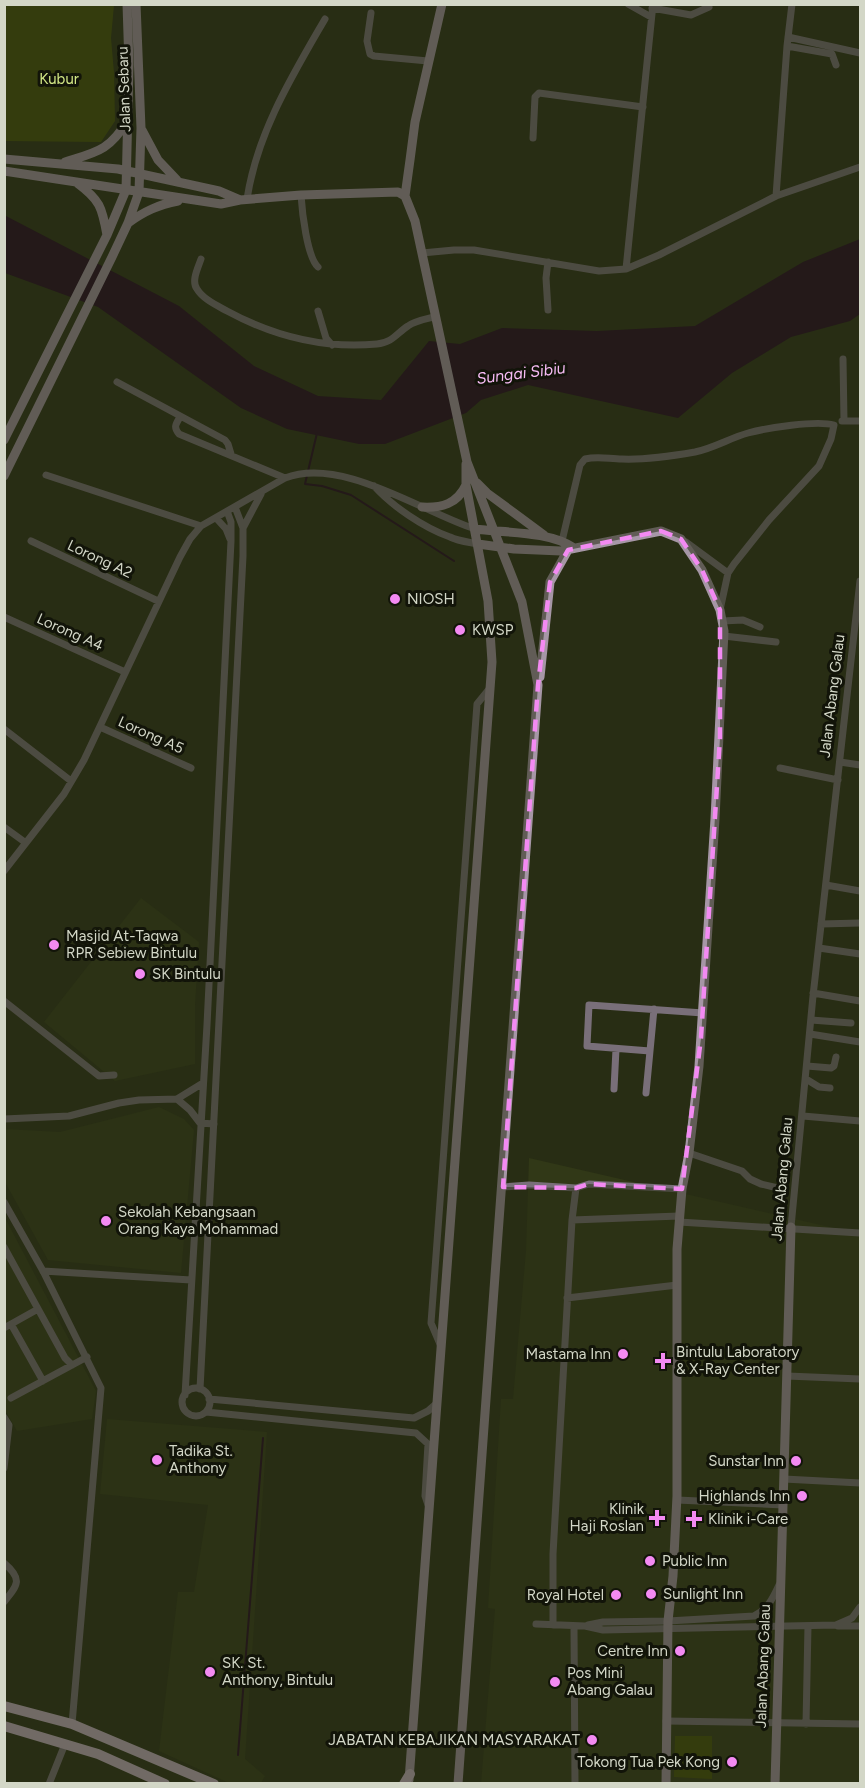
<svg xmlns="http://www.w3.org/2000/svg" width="865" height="1788" font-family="Figtree,sans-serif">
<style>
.built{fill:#313817}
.green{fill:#444f05}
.water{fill:#1f0120}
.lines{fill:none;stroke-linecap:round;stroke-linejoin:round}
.stream{stroke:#1f0120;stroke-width:2}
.street{stroke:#796f79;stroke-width:7}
.secondary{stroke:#a696a6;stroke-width:9}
.primary{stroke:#c9b4c8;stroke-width:10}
.marked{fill:none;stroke:#f38af2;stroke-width:4.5;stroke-dasharray:12 8;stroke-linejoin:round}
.poi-dot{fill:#f38af2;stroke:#121409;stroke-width:2}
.labels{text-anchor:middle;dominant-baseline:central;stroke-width:6;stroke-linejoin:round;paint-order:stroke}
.park-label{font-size:15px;fill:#d2e785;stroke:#121409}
.street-label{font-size:15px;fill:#d3d7c7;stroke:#121409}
.poi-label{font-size:15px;fill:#d3d7c7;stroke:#121409;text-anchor:start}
.water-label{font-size:16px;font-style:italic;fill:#f7bcf5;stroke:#121409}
</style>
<rect width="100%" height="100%" fill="#282d14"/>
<!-- built -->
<path class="built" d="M141 898 199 942 195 1005V1064L115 1081 44 1022Z
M159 1107 184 1119 194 1130 181 1273 48 1260 5 1182V1129L60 1132Z
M529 1158 860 1234V1783L481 1784 495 1609 488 1608 501 1399H513L526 1251Z
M4 1216 96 1391 92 1419 17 1431 5 1410Z
M107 1419 267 1432 245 1759 265 1776 261 1783H229L159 1751 178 1592H194L208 1505 100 1494Z"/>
<!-- green -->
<path class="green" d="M5 4 114 5 111 38 114 73 115 121 101 142 5 141Z
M675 1736H712V1779L674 1777Z"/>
<!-- water -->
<path class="water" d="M4 215 179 306 254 366 318 396 381 400 429 341 460 344 502 328 597 331 695 326 803 262 860 239V314L850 321 791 337 732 373 678 418 528 385 481 400 466 413 385 444H359L287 429 241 408 98 307 5 273Z"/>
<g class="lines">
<!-- stream -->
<path class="stream" d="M317 433 305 484 322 486 351 495 454 561
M238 1755 263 1438"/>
<!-- street -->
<path class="street" d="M628 4 651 17
M652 8 691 15 709 7
M371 13 367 41 370 54 374 56 428 61
M788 37 860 53
M787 46 832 54 836 65
M533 138 535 97 539 93 643 107
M301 195C302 211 307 257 318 267
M776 196 787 46 792 4
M247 199C257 133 292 76 325 19
M422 253 454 250H474L599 271 626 269 659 255 776 196 860 167
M201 259C198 268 191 281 197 289 203 299 216 305 227 311 273 336 324 349 377 344 392 343 397 333 408 326 415 321 426 319 434 317
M548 262 546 278 548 310
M626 269 653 4
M318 311 326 338 332 345
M843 359 844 421
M117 382 225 440 228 444 231 454
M180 417C176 424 173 427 179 434L285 478
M842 421H860
M46 475 201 526
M374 486C392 506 424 528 450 537 458 541 468 542 478 544
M216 518 226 529 230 539
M243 528 261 494
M31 541 158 601
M562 541 580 465 585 459C598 456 609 459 622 459 646 460 672 456 695 452 714 448 730 438 748 433 767 428 816 420 834 425L831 439 819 466 769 520 734 564 728 573 720 610
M686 542 728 573
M4 617 125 672
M722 621 743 620 760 627
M724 636 776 642
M100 727 191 768
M4 729 71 781
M840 762 860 765
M780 768 838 780
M4 827 26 843
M4 871 64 794 84 760 180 557 190 539 201 526 285 478C342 456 422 512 475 529
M826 885 860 891
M821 924 860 923
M819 948 860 954
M813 993 860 1001
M4 1001 99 1076 114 1075
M811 1020 851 1023
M810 1034 860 1042
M650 1051 587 1046 589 1005 703 1013
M807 1066 831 1068 834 1066 836 1057
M806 1079 819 1087 830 1088
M614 1089 616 1049
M646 1093 654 1009
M177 1099 190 1110 200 1123 214 1124
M803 1116 860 1121
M4 1119 69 1116 119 1103 139 1100 177 1099 203 1083
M689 1153 742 1171 750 1179 761 1184 778 1188
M503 1187 529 1185 576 1188 589 1184 682 1189
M4 1202 43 1271 101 1388 72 1724
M572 1220 679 1216
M679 1222 860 1233
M791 1227 813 996 860 581
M4 1247 65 1358 72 1365
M43 1271 191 1280
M567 1298 677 1285
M11 1324 43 1381
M4 1328 38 1309
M440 1344 431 1323 477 704 490 688
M787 1376 860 1379
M182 1402a14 14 0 1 1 28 0a14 14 0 1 1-28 0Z
M200 1389 243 556V528L235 507
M185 1395 207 1025 231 541V522L227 511
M11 1398 87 1357
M209 1399 414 1418 428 1411 436 1404
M206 1412 416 1433 428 1444 425 1496 428 1505
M4 1417 9 1425 4 1468
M784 1479 860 1483
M677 1500 783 1505
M4 1563C23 1579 18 1585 4 1602
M536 1624 585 1626 603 1630 836 1625 852 1618 860 1607
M553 1625V1554L572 1220 576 1188
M588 1625 603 1622 668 1621 754 1616C768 1609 773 1598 779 1585
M574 1626 575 1784
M838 1626H860
M666 1721 860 1724
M806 1724 808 1626
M49 1784 65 1744"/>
<!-- secondary -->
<path class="secondary" d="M442 4 415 122 410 160 405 196 415 221 467 462 522 602 538 685 458 1784
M142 130 158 160 177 180
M4 159 118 169 219 191 240 200
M65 162C97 152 109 151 128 120
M4 171 221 204 240 200 301 195 398 192 405 196
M77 183C100 200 102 207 107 235
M128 223C145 211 158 205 178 201
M4 440 107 235 126 190 129 65 127 4
M4 476 112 257 128 223 139 192 141 128 136 4
M477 483 487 493 544 535
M422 507C442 508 457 504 466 485
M475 529C504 533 550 531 574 548
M478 544 514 549 561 551 661 531 681 539 702 570 720 610 724 631 715 819 699 1066 689 1153 682 1189 677 1249V1496L673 1576 668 1621 666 1784
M540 677 550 582 568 550
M409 1780 492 662 488 601 466 485V464
M775 1784 791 1227"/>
<!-- primary -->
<path class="primary" d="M4 1706 72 1724 214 1784
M4 1726 98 1754 165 1784
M404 1784 410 1774"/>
</g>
<!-- marked area -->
<path d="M0 0H865V1788H0ZM661 531 681 539 702 570 720 610V738L701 1038 682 1189 589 1184 576 1188 503 1187 538 685 550 582 568 550Z" fill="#282d14" fill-opacity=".55" fill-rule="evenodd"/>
<path class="marked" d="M661 531 681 539 702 570 720 610V738L701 1038 682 1189 589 1184 576 1188 503 1187 538 685 550 582 568 550Z"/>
<!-- markers -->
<g class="poi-dot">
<circle cx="395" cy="599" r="6"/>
<circle cx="460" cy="630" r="6"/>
<circle cx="54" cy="945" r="6"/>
<circle cx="140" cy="974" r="6"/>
<circle cx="106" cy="1221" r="6"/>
<circle cx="623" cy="1354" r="6"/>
<path d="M660 1352h6v6h6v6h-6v6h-6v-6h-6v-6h6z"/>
<circle cx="157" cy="1460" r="6"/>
<circle cx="796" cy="1461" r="6"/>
<circle cx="802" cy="1496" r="6"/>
<path d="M654 1509h6v6h6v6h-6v6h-6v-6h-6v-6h6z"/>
<path d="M691 1510h6v6h6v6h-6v6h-6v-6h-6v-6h6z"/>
<circle cx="650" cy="1561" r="6"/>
<circle cx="651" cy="1594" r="6"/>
<circle cx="616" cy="1595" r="6"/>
<circle cx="680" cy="1651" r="6"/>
<circle cx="210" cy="1672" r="6"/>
<circle cx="555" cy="1682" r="6"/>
<circle cx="592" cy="1740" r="6"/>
<circle cx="732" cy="1762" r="6"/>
</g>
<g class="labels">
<!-- park labels -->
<g class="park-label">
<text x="59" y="79">Kubur</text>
</g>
<!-- street labels -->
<g class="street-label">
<text transform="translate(124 89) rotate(-92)">Jalan Sebaru</text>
<text transform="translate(100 559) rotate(25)">Lorong A2</text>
<text transform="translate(70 632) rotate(24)">Lorong A4</text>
<text transform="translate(832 696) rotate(-83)">Jalan Abang Galau</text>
<text transform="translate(151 735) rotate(24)">Lorong A5</text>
<text transform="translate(782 1179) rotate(-85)">Jalan Abang Galau</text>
<text transform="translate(763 1666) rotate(-88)">Jalan Abang Galau</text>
</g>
<!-- poi labels -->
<g class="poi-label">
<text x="407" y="599">NIOSH</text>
<text x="472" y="630">KWSP</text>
<text x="66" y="936">Masjid At-Taqwa<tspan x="66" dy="17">RPR Sebiew Bintulu</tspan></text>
<text x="152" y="974">SK Bintulu</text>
<text x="118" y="1212">Sekolah Kebangsaan<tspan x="118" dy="17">Orang Kaya Mohammad</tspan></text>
<text x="676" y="1352">Bintulu Laboratory<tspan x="676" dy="17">&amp; X-Ray Center</tspan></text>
<text x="611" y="1354" text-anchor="end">Mastama Inn</text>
<text x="169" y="1451">Tadika St.<tspan x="169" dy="17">Anthony</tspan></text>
<text x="784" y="1461" text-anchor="end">Sunstar Inn</text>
<text x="790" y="1496" text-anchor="end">Highlands Inn</text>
<text x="644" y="1509" text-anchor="end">Klinik<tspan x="644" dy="17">Haji Roslan</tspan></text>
<text x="708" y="1519">Klinik i-Care</text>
<text x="662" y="1561">Public Inn</text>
<text x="663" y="1594">Sunlight Inn</text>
<text x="604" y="1595" text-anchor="end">Royal Hotel</text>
<text x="668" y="1651" text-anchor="end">Centre Inn</text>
<text x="222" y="1663">SK. St.<tspan x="222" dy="17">Anthony, Bintulu</tspan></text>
<text x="567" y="1673">Pos Mini<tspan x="567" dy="17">Abang Galau</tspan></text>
<text x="580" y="1740" text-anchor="end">JABATAN KEBAJIKAN MASYARAKAT</text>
<text x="720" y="1762" text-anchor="end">Tokong Tua Pek Kong</text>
</g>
<!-- water labels -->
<g class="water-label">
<text transform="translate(521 373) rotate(-7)">Sungai Sibiu</text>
</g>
</g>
<!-- border -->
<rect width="865" height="1788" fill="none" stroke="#d3d7c7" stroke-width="12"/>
</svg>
